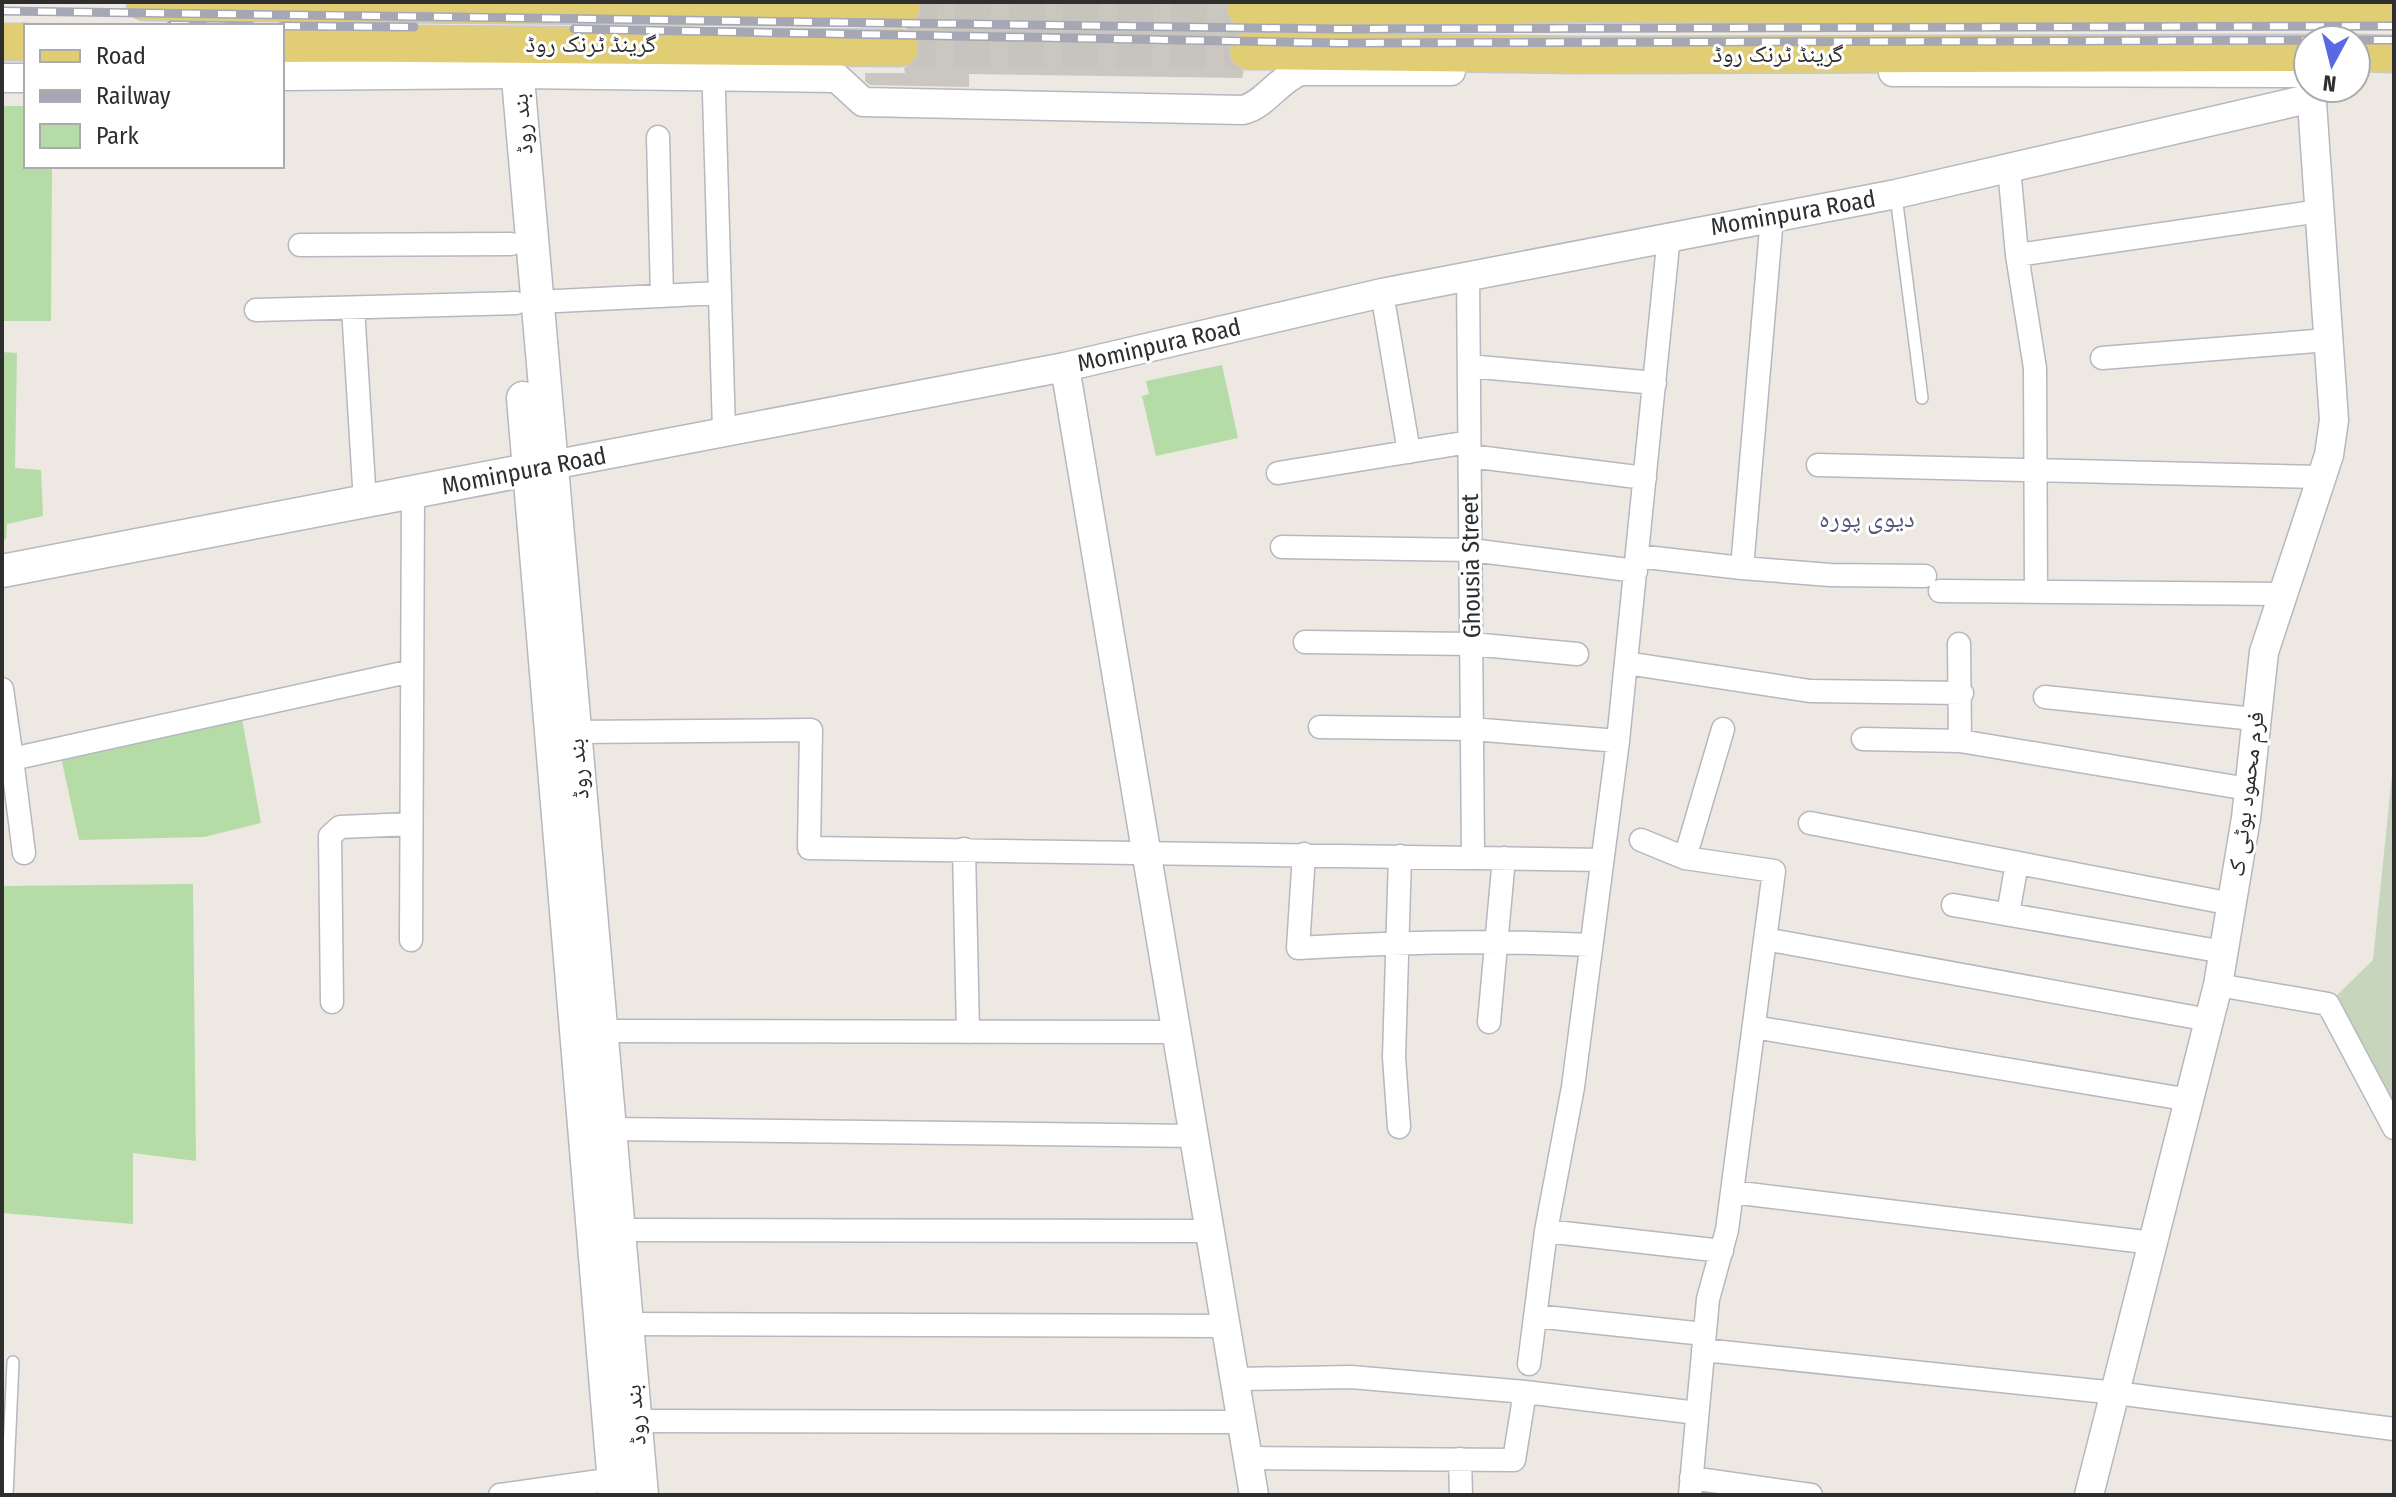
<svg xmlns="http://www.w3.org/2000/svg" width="2396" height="1497" font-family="'Fira Sans Condensed','Noto Naskh Arabic',sans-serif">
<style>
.green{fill:#b5dca6}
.cemetery{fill:#c6d5bc}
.building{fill:#cac7c0}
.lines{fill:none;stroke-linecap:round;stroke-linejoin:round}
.primary-tunnel{stroke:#c7c4be;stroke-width:36;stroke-dasharray:36 18;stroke-linecap:butt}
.service-casing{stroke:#b6b7c0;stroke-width:14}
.minor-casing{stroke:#b6b7c0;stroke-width:25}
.tertiary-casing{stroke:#b6b7c0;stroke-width:31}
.secondary-casing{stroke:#b6b7c0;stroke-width:35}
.primary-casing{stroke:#c9c9c9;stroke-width:39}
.service{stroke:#fff;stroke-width:11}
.minor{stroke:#fff;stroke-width:22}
.tertiary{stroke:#fff;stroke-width:28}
.secondary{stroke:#fff;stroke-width:32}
.primary{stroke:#e1ce74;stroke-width:36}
.rail-casing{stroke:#a5a7b5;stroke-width:9}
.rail{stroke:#fff;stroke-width:6;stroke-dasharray:18;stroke-linecap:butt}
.labels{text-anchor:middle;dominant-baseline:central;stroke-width:6;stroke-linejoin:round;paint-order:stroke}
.street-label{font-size:24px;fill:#2e2e2e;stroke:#fff}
.neighbourhood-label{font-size:26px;fill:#53577a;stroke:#fff}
</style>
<rect width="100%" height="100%" fill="#ede9e2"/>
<!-- green -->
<path class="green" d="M2 106H26V166H52L51 321H2Z
M2 352 17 353 15 468 41 470 43 516 7 524 6 539 2 540Z
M1222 365 1238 438 1156 456 1142 396 1149 394 1146 381Z
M240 708 261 823 204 837 79 840 59 748Z
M193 884 196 1161 133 1153V1224L2 1213V886Z"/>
<!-- cemetery -->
<path class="cemetery" d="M2394 755V1107L2328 1004 2373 960Z"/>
<!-- building -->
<path class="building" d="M920 2H1226L1227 19 1235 27 1248 29 1230 40 1227 50 1230 62 1244 71 1242 78 969 74V87L870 85 865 81V73H905L904 68 918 59 921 49 919 38 905 28 919 19Z"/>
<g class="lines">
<!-- primary-tunnel -->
<path class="primary-tunnel" d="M901 8H1245
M900 48 1248 51"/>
<!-- service casing -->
<g class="service-casing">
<path id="service" d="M1896 196 1922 398
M7 1495 13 1362"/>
</g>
<!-- minor casing -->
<g class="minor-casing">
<path id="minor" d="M713 60 724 431
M658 137 662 296
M2009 168 2017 255 2035 368 2036 591
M300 245 511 244
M2017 255 2320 211
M1468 275 1473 857
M1382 293 1409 452
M537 302 719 293
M353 308 365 502
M256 310 516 303
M2102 358 2328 340
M1469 366 1655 383
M1470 456 1645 478
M1818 465 2322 477
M1278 473 1469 442
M1282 547 1471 550 1636 571
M1637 556 1742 568 1772 217
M1742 568 1830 575 1925 576
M1940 591 2283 594
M1305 642 1472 644 1577 654
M1959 644 1960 741
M1626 663 1810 691 1962 693
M2 689 12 759 412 671
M2045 697 2254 719
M1320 727 1472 729 1618 741
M575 732 811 730 809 848 1602 860
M1863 739 1960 741 2248 789
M12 759 24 853
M1810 823 2232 904
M1641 840 1685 858 1774 871 1727 1230 1708 1299 1690 1495
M964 849 968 1032
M1304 854 1298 948C1397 942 1493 940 1591 945
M1685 858 1723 729
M1953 905 2224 952
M2008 914 2017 863
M1765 939 2209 1020
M411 940 413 493
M2218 985 2328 1004 2394 1128
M332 1002 330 836 340 827 411 824
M1489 1022 1504 858
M1754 1027 2190 1100
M601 1031 1178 1032
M1399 1127 1394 1057 1400 856
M610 1129 1196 1136
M1732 1192 2153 1243
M618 1230 1211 1231
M1546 1231 1722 1251
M1535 1316 1704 1334
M627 1324 1227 1326
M1703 1350 2116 1393 2394 1429
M1529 1364 1546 1231 1573 1087 1618 741 1669 235
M1236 1379 1351 1377 1525 1392 1514 1460 1248 1458
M1525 1392 1697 1413
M635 1421 1243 1422
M1460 1459 1461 1495
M1691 1478 1811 1495
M500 1495 614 1479"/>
</g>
<!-- tertiary casing -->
<g class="tertiary-casing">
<path id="tertiary" d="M1893 72 2308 73
M282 76 517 74 837 78 863 102 1243 110C1264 105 1277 81 1300 71H1451
M2 78H26
M1065 367 1254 1495
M552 465 1065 367 1382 293 1896 194 2312 98
M2089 1495 2218 985 2246 818 2264 652 2329 455 2334 420 2311 88"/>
</g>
<!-- secondary casing -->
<g class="secondary-casing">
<path id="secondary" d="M515 44 642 1495
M523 398 615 1495
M2 571 548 466"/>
</g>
<!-- primary casing -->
<g class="primary-casing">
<path id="primary" d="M145 2 901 8
M1245 8 1584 4 2394 7
M2 42H26
M282 43 900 48
M1248 51 1580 55 2308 53
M2356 53 2394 54"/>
</g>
<!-- service -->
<use href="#service" class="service"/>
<!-- minor -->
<use href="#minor" class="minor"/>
<!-- tertiary -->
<use href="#tertiary" class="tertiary"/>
<!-- secondary -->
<use href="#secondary" class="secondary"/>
<!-- primary -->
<use href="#primary" class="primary"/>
<!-- rail casing -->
<g class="rail-casing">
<path id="rail" d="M2 11 1336 29 2394 26
M171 25 251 26
M282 26 414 27
M574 29 1338 43 2394 40"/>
</g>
<!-- rail -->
<use href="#rail" class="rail"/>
</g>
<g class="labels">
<!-- street labels -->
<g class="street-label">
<text x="591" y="44">گرینڈ ٹرنک روڈ</text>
<text x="1778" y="54">گرینڈ ٹرنک روڈ</text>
<text transform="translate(522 124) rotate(-95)">بند روڈ</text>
<text transform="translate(1793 213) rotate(-10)">Mominpura Road</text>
<text transform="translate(1159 345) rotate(-13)">Mominpura Road</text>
<text transform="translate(524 471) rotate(-11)">Mominpura Road</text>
<text transform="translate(1471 566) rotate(-91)">Ghousia Street</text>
<text transform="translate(578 769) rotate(-95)">بند روڈ</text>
<text transform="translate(2246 794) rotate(-83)">فرم محمود بوٹی ک</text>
<text transform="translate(635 1415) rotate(-95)">بند روڈ</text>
</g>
<!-- neighbourhood labels -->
<g class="neighbourhood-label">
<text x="1867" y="518">دیوی پورہ</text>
</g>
</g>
<!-- border -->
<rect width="2396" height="1497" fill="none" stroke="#2e2e2e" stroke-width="8"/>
<!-- legend -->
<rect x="24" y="24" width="260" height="144" fill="#ffffff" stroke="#ababab" stroke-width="2"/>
<rect x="40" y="50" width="40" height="12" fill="#e1ce74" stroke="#ababab" stroke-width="2"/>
<text x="96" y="64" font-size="24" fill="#2e2e2e">Road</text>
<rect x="40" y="90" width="40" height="12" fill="#a5a7b5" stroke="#ababab" stroke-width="2"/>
<text x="96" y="104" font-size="24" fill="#2e2e2e">Railway</text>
<rect x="40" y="124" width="40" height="24" fill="#b5dca6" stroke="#ababab" stroke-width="2"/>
<text x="96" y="144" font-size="24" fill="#2e2e2e">Park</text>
<!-- north arrow -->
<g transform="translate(2332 64) rotate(187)"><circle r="38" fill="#ffffff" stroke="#ababab" stroke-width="2"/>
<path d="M0-6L14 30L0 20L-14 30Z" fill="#5869e5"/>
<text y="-12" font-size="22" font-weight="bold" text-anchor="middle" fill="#2e2e2e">N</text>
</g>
</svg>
